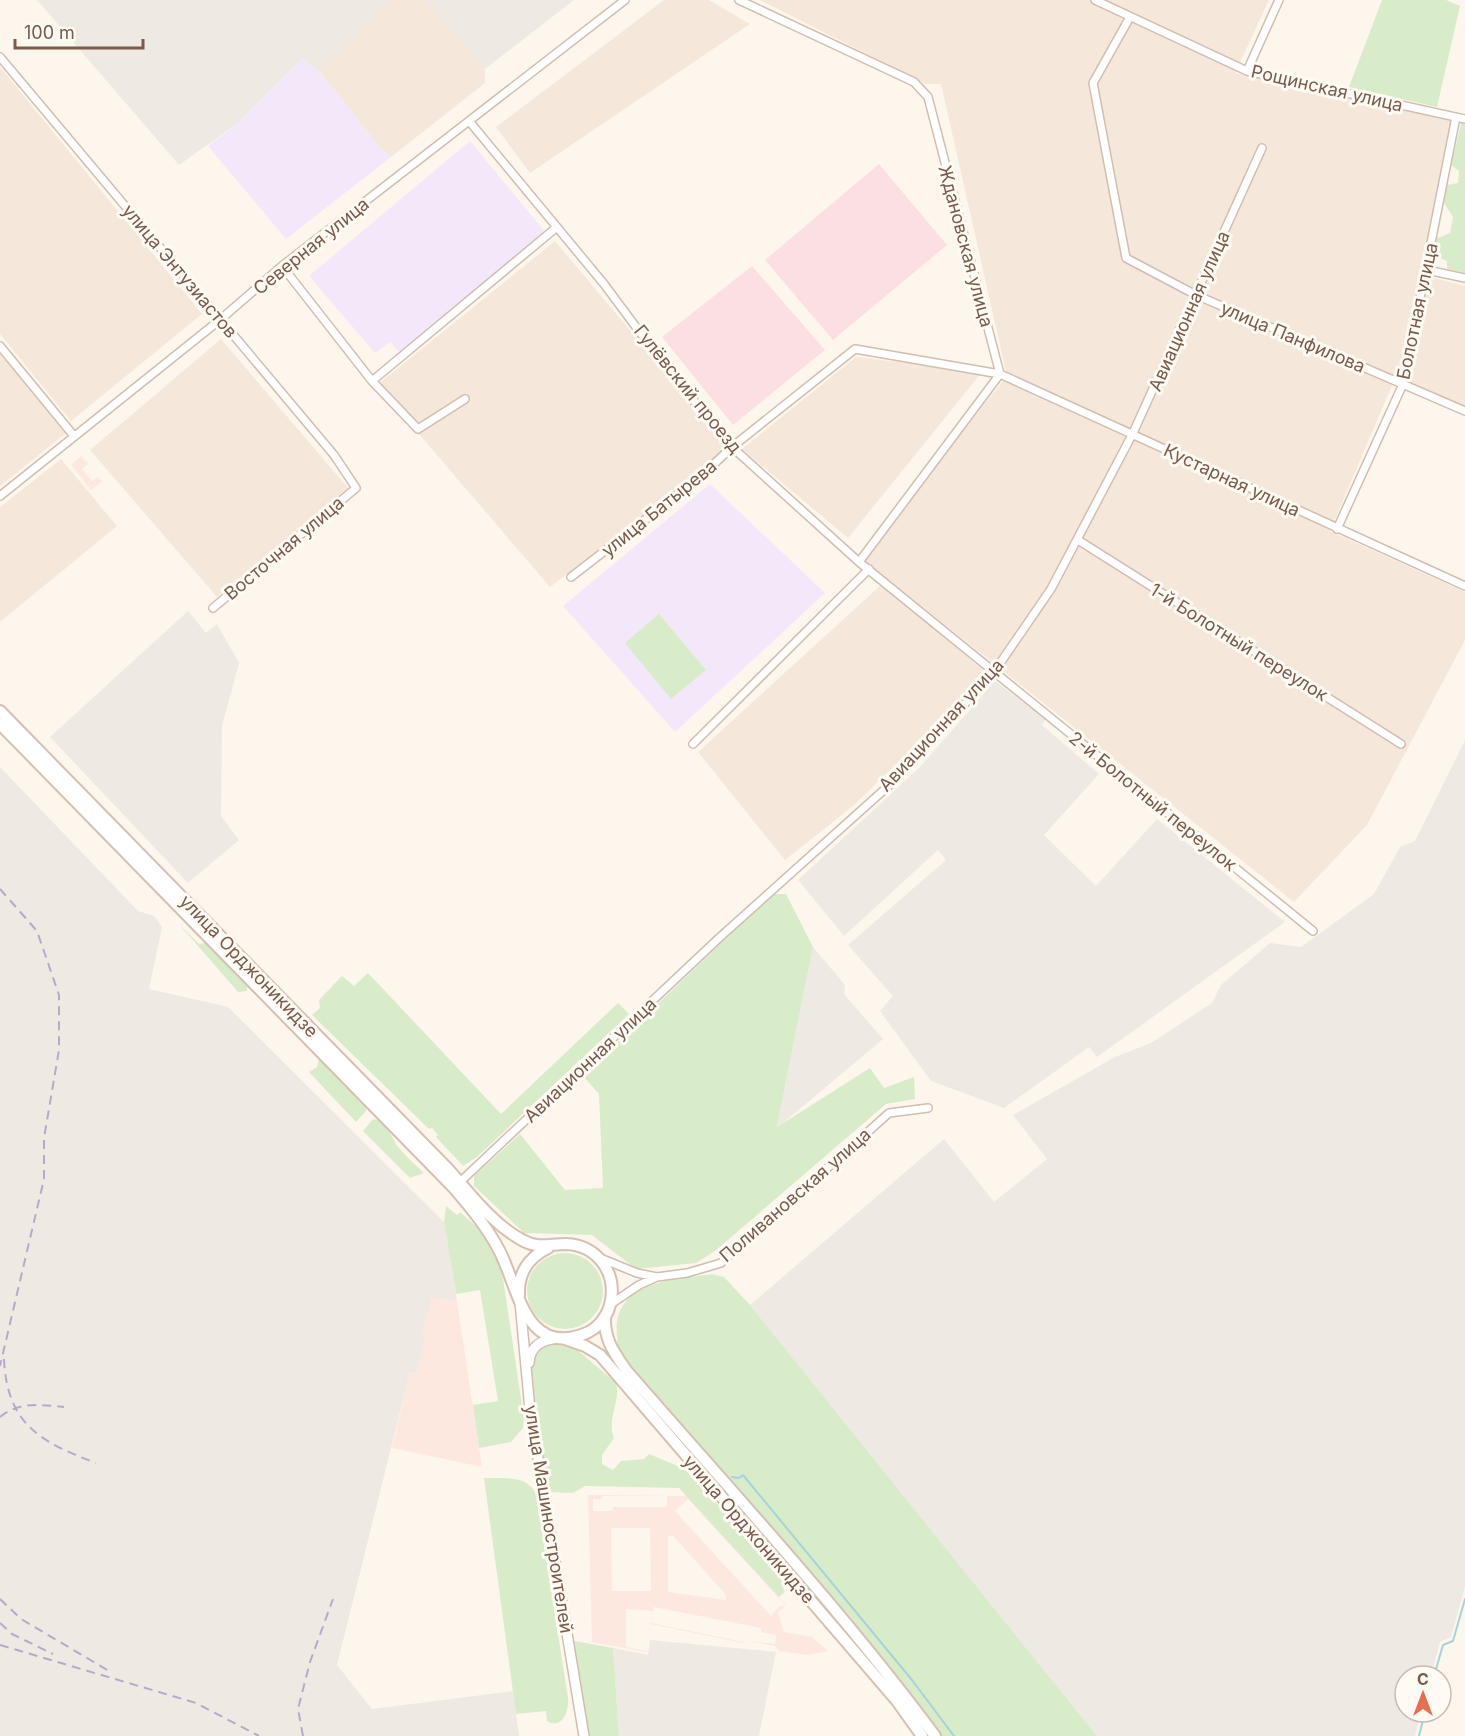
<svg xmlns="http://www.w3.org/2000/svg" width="1465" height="1736" font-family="Inter,sans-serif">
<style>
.residential{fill:#f5e8da}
.commercial{fill:#fde8e0;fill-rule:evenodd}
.industrial{fill:#efe9e4}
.education{fill:#f3e8fa}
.medical{fill:#fbdfe3}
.green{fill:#d8ecc9}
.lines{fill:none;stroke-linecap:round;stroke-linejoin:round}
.stream{stroke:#a5d3da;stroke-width:2}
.minor-casing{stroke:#d1beb0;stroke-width:10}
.tertiary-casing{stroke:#d1beb0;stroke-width:12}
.secondary-casing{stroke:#d6c0b0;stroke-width:14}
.minor{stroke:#fff;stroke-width:7}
.tertiary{stroke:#fff;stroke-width:9}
.secondary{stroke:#fff;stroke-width:10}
.rail{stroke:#b9a8c9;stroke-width:2;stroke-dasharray:9 6;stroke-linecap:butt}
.labels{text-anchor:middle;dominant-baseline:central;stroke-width:6;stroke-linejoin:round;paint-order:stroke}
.street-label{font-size:18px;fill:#7a5c4d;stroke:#fffaf3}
</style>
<rect width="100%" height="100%" fill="#fdf6ec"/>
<!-- residential -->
<path class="residential" d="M389 0H425L485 69V83L391 157 376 143 320 72Z
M664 0H709L750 24 530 173 496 127Z
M760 0H1269L1235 73 1451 121 1422 275 1465 286V409L1396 376 1330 531 1465 592V640L1367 825 1294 902 861 558 1007 376 941 84H926Z
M0 67 202 314 71 421 0 334Z
M555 241 730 449 550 587 377 385Z
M221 339 348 488 217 597 90 450Z
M0 352 66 433 0 486Z
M856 357 982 372 848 538 742 449Z
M61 459 117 526 0 622V507Z
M881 585 984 671 934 727 853 806 785 860 698 752Z"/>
<!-- commercial -->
<path class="commercial" d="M81 456 88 464 82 469 92 481 98 477 102 481 91 490 71 465Z
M432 1296 457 1301 482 1467 392 1448 410 1372 417 1373 425 1337 422 1335Z
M588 1495 688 1496 786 1605 778 1612 784 1632 812 1637 828 1651 807 1655 779 1651 775 1646 744 1640 743 1643 651 1624 646 1652 592 1642ZM602 1496H667V1507H613V1511H593V1499H602ZM688 1499 785 1605V1606H780L771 1616 675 1511ZM611 1528H650L651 1591H612ZM668 1536H673L726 1595V1600L668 1592ZM654 1607 761 1628V1632L776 1635 775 1644 743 1640V1642L651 1623ZM626 1609 653 1611 646 1651 626 1647Z"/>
<!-- industrial -->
<path class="industrial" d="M37 0H389L320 72 302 59 237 124 179 165Z
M425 0H574L485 69Z
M188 611 206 633 217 624 239 663 222 726 221 816 239 840 188 883 50 737Z
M995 681 1046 719 1042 725 1099 774 1044 835 1096 886 1157 819 1285 922 1097 1057 1089 1047 1004 1108 931 1081 880 1011 893 996 848 945 946 860 938 850 844 936 798 880 920 767Z
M1465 740V1587L1451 1637 1440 1642 1431 1676H1405V1712H1421L1415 1736H1097L750 1305 944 1139 994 1202 1047 1159 1013 1115 1115 1057 1151 1043 1212 1003 1221 985 1270 943 1301 947 1374 894 1400 847 1415 841Z
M0 767 138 911 154 916 162 927 149 989 228 1007 444 1222 457 1301 432 1297 422 1335 425 1337 417 1373 410 1372 337 1665 372 1709 513 1691 519 1736H0Z
M813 947 845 985 844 994 883 1039 777 1128Z
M650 1640 776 1652 759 1736H619L613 1648 648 1655Z"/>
<!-- education -->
<path class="education" d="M302 59 320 72 376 143 391 157 286 239 208 146 237 124Z
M470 141 545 232 400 353 390 342 375 353 309 276Z
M710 484 825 593 675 732 563 606Z"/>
<!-- medical -->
<path class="medical" d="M879 164 947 245 833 340 765 260Z
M752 266 825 350 733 425 662 337Z"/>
<!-- green -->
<path class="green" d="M1382 0H1446L1460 6 1437 107 1349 87Z
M1461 124H1465V273L1447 269V261L1434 255 1437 238 1450 233 1453 217 1444 203 1447 185 1458 183 1459 171 1451 165Z
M659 614 706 670 671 699 625 643Z
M772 894H786L813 947 777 1127 870 1068 884 1088 914 1077 915 1099 886 1104 715 1251 696 1263 636 1269 592 1235 524 1233 474 1186V1176L520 1134 565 1190 603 1188 599 1094 583 1076Z
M178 923 199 944 205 943 247 986V991L238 992Z
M368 973 501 1114 618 1003 629 1014 477 1157 463 1166 436 1137 438 1135 432 1128 429 1129 312 1015 320 1008 319 1000 342 976 354 986Z
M319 1058 366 1105V1111L356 1122 309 1072 317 1067Z
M373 1119C388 1121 391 1138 399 1148 406 1157 416 1165 424 1173L410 1178 363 1131Z
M446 1206 457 1215 460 1212 488 1237 501 1265 524 1419 523 1428 511 1442 479 1448 473 1405 498 1401 480 1290 456 1294 444 1222Z
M527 1291a38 38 0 1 1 76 0a38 38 0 1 1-76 0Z
M712 1274 724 1277 750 1305 1097 1736H942L895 1673 618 1351C618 1341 615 1327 618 1317 629 1279 680 1279 712 1274Z
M550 1344 574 1347 616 1383C621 1402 606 1420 614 1438L602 1455V1464L613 1470 621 1461 644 1459 649 1454 685 1469 782 1574 784 1593 779 1597 679 1488 585 1486 573 1493 547 1492 530 1370C532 1356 536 1348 550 1344Z
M484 1478C504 1479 526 1474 536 1494L568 1698C569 1710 563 1730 547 1721L546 1711 516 1714Z
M575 1641 613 1648 619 1736H585L570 1644Z"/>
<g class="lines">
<!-- stream -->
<path class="stream" d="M732 1477 739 1478 743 1475 912 1680 954 1736
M1434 1676 1443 1645 1453 1641 1465 1599
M1419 1736 1425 1712"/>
<!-- minor casing -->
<g class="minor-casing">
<path id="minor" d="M739 0 914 82 928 97 1000 374
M1095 0 1247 71 1465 119
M1130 17 1093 83 1126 258 1196 295 1465 411
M0 57 334 455 356 488 213 608
M1247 71 1279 0
M469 121 604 284 662 362 732 447 859 562 1313 931
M282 266 372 381 418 429 465 399
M1427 270 1465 278
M0 346 74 436
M372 381 557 227
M0 496 221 319 282 266 625 0
M1337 529 1403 384 1456 117
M1078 540 1401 744
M859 562 1000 374
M571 577 699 478 732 447 855 349 1000 374 1465 586
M693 744 869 569
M460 1182 719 938 895 780 994 672 1051 589 1133 433 1262 148
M600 1258 637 1273 657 1277
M611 1304 639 1285 657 1277 687 1273 721 1263 889 1113 928 1108"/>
</g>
<!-- tertiary casing -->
<g class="tertiary-casing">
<path id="tertiary" d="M520 1302 530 1410 584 1736
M529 1363C530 1346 541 1340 558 1338"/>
</g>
<!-- secondary casing -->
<g class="secondary-casing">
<path id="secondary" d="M0 711 447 1168C470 1193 491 1223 522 1240 538 1249 549 1244 566 1244 596 1245 616 1271 611 1300 609 1315 598 1329 584 1334 524 1357 518 1285 499 1250 487 1227 471 1208 454 1188L0 724
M519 1295C518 1273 529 1257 548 1248
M605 1316C604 1339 613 1351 626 1370 730 1490 840 1608 935 1736
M565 1339 585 1346 600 1355 897 1701 922 1736"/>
</g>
<!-- minor -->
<use href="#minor" class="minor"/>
<!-- tertiary -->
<use href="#tertiary" class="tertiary"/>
<!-- secondary -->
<use href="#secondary" class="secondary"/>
<!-- rail -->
<path class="rail" d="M0 889 37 931 59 995V1050L44 1138V1179L0 1366
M4 1359C7 1424 40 1442 96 1463
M0 1417C19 1401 42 1405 64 1407
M0 1599 21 1619 109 1671
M0 1623 12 1634 53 1654
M0 1645 196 1703 259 1736
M303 1736 298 1709 310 1662 333 1599"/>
</g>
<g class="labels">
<!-- street labels -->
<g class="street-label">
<text transform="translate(1327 88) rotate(13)">Рощинская улица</text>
<text transform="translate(311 246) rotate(-39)">Северная улица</text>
<text transform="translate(966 246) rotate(75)">Ждановская улица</text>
<text transform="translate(180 271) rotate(50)">улица Энтузиастов</text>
<text transform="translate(1189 311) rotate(-66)">Авиационная улица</text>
<text transform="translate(1417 311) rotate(-78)">Болотная улица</text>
<text transform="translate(1293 337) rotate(23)">улица Панфилова</text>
<text transform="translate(688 389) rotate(51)">Гулёвский проезд</text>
<text transform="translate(1232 480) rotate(25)">Кустарная улица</text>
<text transform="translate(659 508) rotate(-39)">улица Батырева</text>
<text transform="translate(284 548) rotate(-40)">Восточная улица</text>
<text transform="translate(1239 642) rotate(32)">1-й Болотный переулок</text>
<text transform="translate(941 725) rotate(-47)">Авиационная улица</text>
<text transform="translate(1153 801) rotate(39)">2-й Болотный переулок</text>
<text transform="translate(249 966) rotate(46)">улица Орджоникидзе</text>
<text transform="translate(590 1060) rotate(-43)">Авиационная улица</text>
<text transform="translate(795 1195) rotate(-41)">Поливановская улица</text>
<text transform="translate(549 1519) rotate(81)">улица Машиностроителей</text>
<text transform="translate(749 1529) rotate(49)">улица Орджоникидзе</text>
</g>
</g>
<!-- north arrow -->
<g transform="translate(1423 1694)"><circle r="28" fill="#fffaf3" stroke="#cabbb1" stroke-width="1.5"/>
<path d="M0-4.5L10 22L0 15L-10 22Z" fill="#e76f51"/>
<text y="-9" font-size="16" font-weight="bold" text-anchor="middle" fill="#7a5c4d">С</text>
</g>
<!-- scale -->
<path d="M15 39v9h128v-9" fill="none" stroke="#7a5c4d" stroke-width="3"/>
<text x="24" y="39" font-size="18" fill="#7a5c4d" stroke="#fffaf3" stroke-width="4.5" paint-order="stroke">100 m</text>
</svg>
